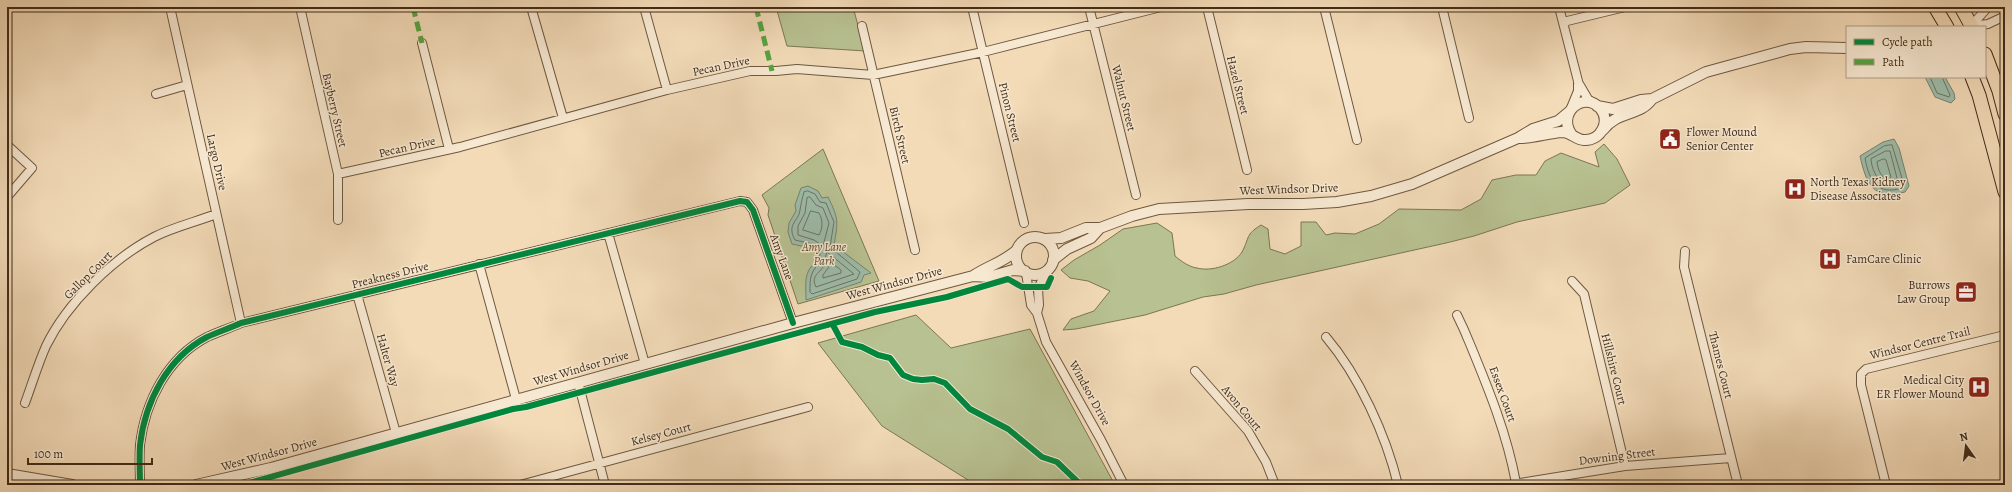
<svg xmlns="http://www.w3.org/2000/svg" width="2012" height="492" font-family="Alegreya,serif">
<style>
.green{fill:#b8c191;stroke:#7c7654}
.water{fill:#9dbcaa;stroke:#788270}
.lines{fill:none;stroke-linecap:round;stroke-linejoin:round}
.shore{stroke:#6f7461;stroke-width:1}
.minor-casing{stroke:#6e5840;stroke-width:10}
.tertiary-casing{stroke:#6e5840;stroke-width:12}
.primary-casing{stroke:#412c18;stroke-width:15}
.minor{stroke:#f7e8d1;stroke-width:8}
.tertiary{stroke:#f7e8d1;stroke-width:10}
.primary{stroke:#f3dbb8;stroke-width:13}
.quiet{stroke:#55a440;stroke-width:5;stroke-dasharray:10 5;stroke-linecap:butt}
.cycleway-casing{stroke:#f7e8d1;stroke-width:8}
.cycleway{stroke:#00873e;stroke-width:6}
.labels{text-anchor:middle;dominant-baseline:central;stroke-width:3;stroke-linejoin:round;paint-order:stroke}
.street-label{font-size:12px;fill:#412c18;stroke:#f7e8d1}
.poi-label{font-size:12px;fill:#412c18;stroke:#f7e8d1;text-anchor:start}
.park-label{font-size:12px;font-style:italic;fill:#594a30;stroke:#f7e8d1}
</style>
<rect width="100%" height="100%" fill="#f3dbb8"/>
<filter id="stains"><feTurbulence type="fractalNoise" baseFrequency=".005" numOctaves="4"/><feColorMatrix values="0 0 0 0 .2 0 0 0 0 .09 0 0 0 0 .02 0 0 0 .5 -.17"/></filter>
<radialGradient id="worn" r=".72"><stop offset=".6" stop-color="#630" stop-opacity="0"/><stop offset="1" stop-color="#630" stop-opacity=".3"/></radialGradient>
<!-- green -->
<path class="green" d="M776 7H853L865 51 787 46Z
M1604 144 1617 159 1630 185 1605 203 1517 222 1474 236 1446 243 1256 285 1224 294 1203 297 1145 315 1076 329 1063 330 1071 319 1094 311 1110 291 1088 281 1070 278 1061 270 1074 260 1100 245 1123 229 1157 223 1172 233 1175 256C1181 261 1189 267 1197 268 1211 272 1234 265 1242 252 1250 237 1245 235 1261 225L1268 229 1270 249 1285 254 1301 246V222H1316L1326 235 1335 233 1355 234 1379 224 1399 209 1461 210 1481 199 1492 180 1516 175H1536L1545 161 1561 153 1599 167 1595 152Z
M823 149 879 281 798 304 768 215 769 208 762 195Z
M916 315 951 348 1030 329 1115 485H976L882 426 818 343Z"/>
<!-- water -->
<path class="water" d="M1925 77H1945L1954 93 1955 99 1951 103 1935 97Z
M1894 139 1899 148 1909 186 1905 192C1874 201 1866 184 1860 156L1883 142Z
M808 186 818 191 822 198 828 197C839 219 838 222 834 245L871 273 864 275 861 282 806 300C806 285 803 272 816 262V254L811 248 792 244 788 232 789 223 796 211 795 205 801 188Z"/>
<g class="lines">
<!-- shore -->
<path class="shore" d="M1930 77 1937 93 1949 97 1950 95 1942 77
M1892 145 1904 185 1902 188C1877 196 1869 180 1865 158L1884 146Z
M1886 151H1890L1898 182C1886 198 1871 172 1871 159Z
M1884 159 1886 160 1891 177 1889 180C1881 178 1878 170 1877 162Z
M808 191 815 194 820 202 826 203 834 222 830 247 860 272 857 279 812 294 810 292C810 277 810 274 819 263L820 253 812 244 795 240C786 224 799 221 800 210 801 204 802 199 804 192Z
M810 197 816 205 823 208 829 223 823 246 814 240 798 235V226L805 213 807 198Z
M811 211 819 213C823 220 823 228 819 235L803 230Z
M827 252 854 274 816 287C810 275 821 273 824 265 826 260 825 256 827 252Z
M833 264 841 270V273L823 278V275L831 264Z"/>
<!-- minor casing -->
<g class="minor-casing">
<path id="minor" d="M170 7 241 323
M300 7 338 174V220
M531 7 563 118
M644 7 667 90
M972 7 1024 223
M1089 7 1136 195
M1207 7 1247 170
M1324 7 1357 140
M1442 7 1469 118
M1559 7 1578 81V91L1571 108
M1563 22 1625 7
M862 26 915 250
M1971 26 1988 24 2005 16
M1971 26 1988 7
M422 43 449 149
M1578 82 1588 99 1595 104
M156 94 187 85
M7 145 32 168 7 197
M338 174 460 147 667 90 750 71H776L797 69 873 75 983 52 1161 7
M608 233 645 364
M1685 251 1684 267 1738 485
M479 264 516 399
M1026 273 1031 305 1037 313 1039 305 1038 289 1046 271
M1572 281 1584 294 1625 466
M357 294 396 433
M1037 313 1046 342 1101 440 1124 485
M1457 315C1462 325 1466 334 1470 344 1489 390 1507 434 1516 483
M1326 337C1359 376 1386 435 1398 485
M1195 371 1248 431 1266 462 1275 485
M578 382 605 485
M25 403C32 384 38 364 46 346 67 303 112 259 154 237 173 227 196 222 216 214
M140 485C140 472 139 458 140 445 145 402 167 358 207 337 218 332 230 328 241 323L740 201 747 202 753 210 793 323
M520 485 808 407
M1507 485 1625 466 1731 458
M1886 485 1861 385V374L1866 369 2005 335"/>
</g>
<!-- tertiary casing -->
<g class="tertiary-casing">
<path id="tertiary" d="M1597 106 1613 109 1641 100 1652 99 1706 72 1790 49 1806 47 1847 48
M1603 130C1618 110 1639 117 1652 99
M1520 138C1534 138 1548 133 1562 132 1571 132 1576 140 1584 140 1601 141 1611 121 1600 108 1583 90 1556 114 1572 135
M1016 256a19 19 0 1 1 38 0a19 19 0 1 1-38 0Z
M1045 239 1061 238 1086 228H1100L1132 216 1159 209 1248 204H1303L1337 202 1371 196 1412 184 1518 138 1533 129 1558 121 1570 111
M1053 260 1067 249 1091 238 1100 228
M973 276 989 277 1013 270 1025 271
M7 474 72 485
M196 485 271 468 793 323 973 276C988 266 1004 262 1017 250"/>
</g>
<!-- primary casing -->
<g class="primary-casing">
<path id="primary" d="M1935 7 1947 27
M1961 7 1972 27
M1985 54 1999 91 2005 114
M1972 77 1979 95 2005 192"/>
</g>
<!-- minor -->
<use href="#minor" class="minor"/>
<!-- tertiary -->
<use href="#tertiary" class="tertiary"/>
<!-- primary -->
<use href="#primary" class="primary"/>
<!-- quiet -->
<path class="quiet" d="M413 7 422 43
M756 7 772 71"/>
<!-- cycleway casing -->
<g class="cycleway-casing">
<path id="cycleway" d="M833 325 842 342 862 347 878 355 890 358 903 375 913 379 922 380 934 379 945 383 970 409 1008 429 1042 457 1057 462 1081 485
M140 485C140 472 139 458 140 445 145 402 167 358 207 337 218 332 230 328 241 323L740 201 747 202 753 210 793 323
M242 485 513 409 526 407 875 312 947 297 1008 279 1022 287H1047L1051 278"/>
</g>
<!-- cycleway -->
<use href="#cycleway" class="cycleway"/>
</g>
<!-- icons -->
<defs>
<g id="civic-square" transform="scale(1.15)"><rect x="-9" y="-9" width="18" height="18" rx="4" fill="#8f2418" stroke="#f7e8d1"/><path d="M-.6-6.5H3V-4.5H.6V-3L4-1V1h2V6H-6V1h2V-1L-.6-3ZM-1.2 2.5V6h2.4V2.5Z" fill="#fff"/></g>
<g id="hospital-square" transform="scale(1.15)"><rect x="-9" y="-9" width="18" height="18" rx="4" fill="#8f2418" stroke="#f7e8d1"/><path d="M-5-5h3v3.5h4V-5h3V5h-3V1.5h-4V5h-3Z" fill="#fff"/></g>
<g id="office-square" transform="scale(1.15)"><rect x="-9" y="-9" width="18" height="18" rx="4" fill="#8f2418" stroke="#f7e8d1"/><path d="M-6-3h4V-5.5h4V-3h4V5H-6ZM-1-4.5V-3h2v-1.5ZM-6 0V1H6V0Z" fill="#fff"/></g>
</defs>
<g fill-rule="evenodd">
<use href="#civic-square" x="1670" y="139"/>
<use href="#hospital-square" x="1795" y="189"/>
<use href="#hospital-square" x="1830" y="259"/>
<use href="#office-square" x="1966" y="292"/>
<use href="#hospital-square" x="1979" y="387"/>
</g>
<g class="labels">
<!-- street labels -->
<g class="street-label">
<text transform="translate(721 66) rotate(-12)">Pecan Drive</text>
<text transform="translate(1238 85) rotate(76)">Hazel Street</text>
<text transform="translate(1124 98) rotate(76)">Walnut Street</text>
<text transform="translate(335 110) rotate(77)">Bayberry Street</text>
<text transform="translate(1010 112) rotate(76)">Pinon Street</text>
<text transform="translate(900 135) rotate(77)">Birch Street</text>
<text transform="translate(407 147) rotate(-13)">Pecan Drive</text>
<text transform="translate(217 162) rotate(77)">Largo Drive</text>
<text transform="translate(1289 189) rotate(-2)">West Windsor Drive</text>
<text transform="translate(782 257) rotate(70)">Amy Lane</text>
<text transform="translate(88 275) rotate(-45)">Gallop Court</text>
<text transform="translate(390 275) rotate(-14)">Preakness Drive</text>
<text transform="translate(894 283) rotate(-15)">West Windsor Drive</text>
<text transform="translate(1920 343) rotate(-14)">Windsor Centre Trail</text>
<text transform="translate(388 360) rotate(74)">Halter Way</text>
<text transform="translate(1721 365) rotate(76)">Thames Court</text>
<text transform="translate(581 368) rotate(-16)">West Windsor Drive</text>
<text transform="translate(1614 369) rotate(76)">Hillshire Court</text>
<text transform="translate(1090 393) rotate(61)">Windsor Drive</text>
<text transform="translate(1503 394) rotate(70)">Essex Court</text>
<text transform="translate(1242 408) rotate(50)">Avon Court</text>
<text transform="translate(661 434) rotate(-15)">Kelsey Court</text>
<text transform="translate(269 454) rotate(-15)">West Windsor Drive</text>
<text transform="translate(1617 456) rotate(-7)">Downing Street</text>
</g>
<!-- poi labels -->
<g class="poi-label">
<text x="1686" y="132">Flower Mound<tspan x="1686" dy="14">Senior Center</tspan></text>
<text x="1810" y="182">North Texas Kidney<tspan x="1810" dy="14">Disease Associates</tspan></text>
<text x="1846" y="259">FamCare Clinic</text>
<text x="1950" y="285" text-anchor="end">Burrows<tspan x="1950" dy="14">Law Group</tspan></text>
<text x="1964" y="380" text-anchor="end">Medical City<tspan x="1964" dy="14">ER Flower Mound</tspan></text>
</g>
<!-- park labels -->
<g class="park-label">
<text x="824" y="247">Amy Lane<tspan x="824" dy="14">Park</tspan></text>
</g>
</g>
<!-- margin -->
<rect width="2012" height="492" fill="none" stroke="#f3dbb8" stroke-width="24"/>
<rect x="8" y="8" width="1996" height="476" fill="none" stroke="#412c18" stroke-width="2"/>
<rect x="12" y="12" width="1988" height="468" fill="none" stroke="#412c18"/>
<!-- legend -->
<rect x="1846" y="26" width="140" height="52" fill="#f7e8d1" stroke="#ae9d87"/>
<rect x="1854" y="39" width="20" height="6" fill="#00873e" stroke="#ae9d87"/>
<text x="1882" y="46" font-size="12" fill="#412c18">Cycle path</text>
<rect x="1854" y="59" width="20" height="6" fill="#55a440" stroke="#ae9d87"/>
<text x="1882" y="66" font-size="12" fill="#412c18">Path</text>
<!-- north arrow -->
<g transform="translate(1966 446) rotate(346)" stroke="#f7e8d1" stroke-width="3" paint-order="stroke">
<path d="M0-3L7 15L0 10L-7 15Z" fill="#412c18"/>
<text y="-6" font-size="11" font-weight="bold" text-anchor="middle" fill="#412c18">N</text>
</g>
<!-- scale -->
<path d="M28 458v6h124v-6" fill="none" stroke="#412c18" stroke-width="2"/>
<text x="34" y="458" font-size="12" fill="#412c18" stroke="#f7e8d1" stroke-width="3" paint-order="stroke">100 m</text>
<rect width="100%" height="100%" filter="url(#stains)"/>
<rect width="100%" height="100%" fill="url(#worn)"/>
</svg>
